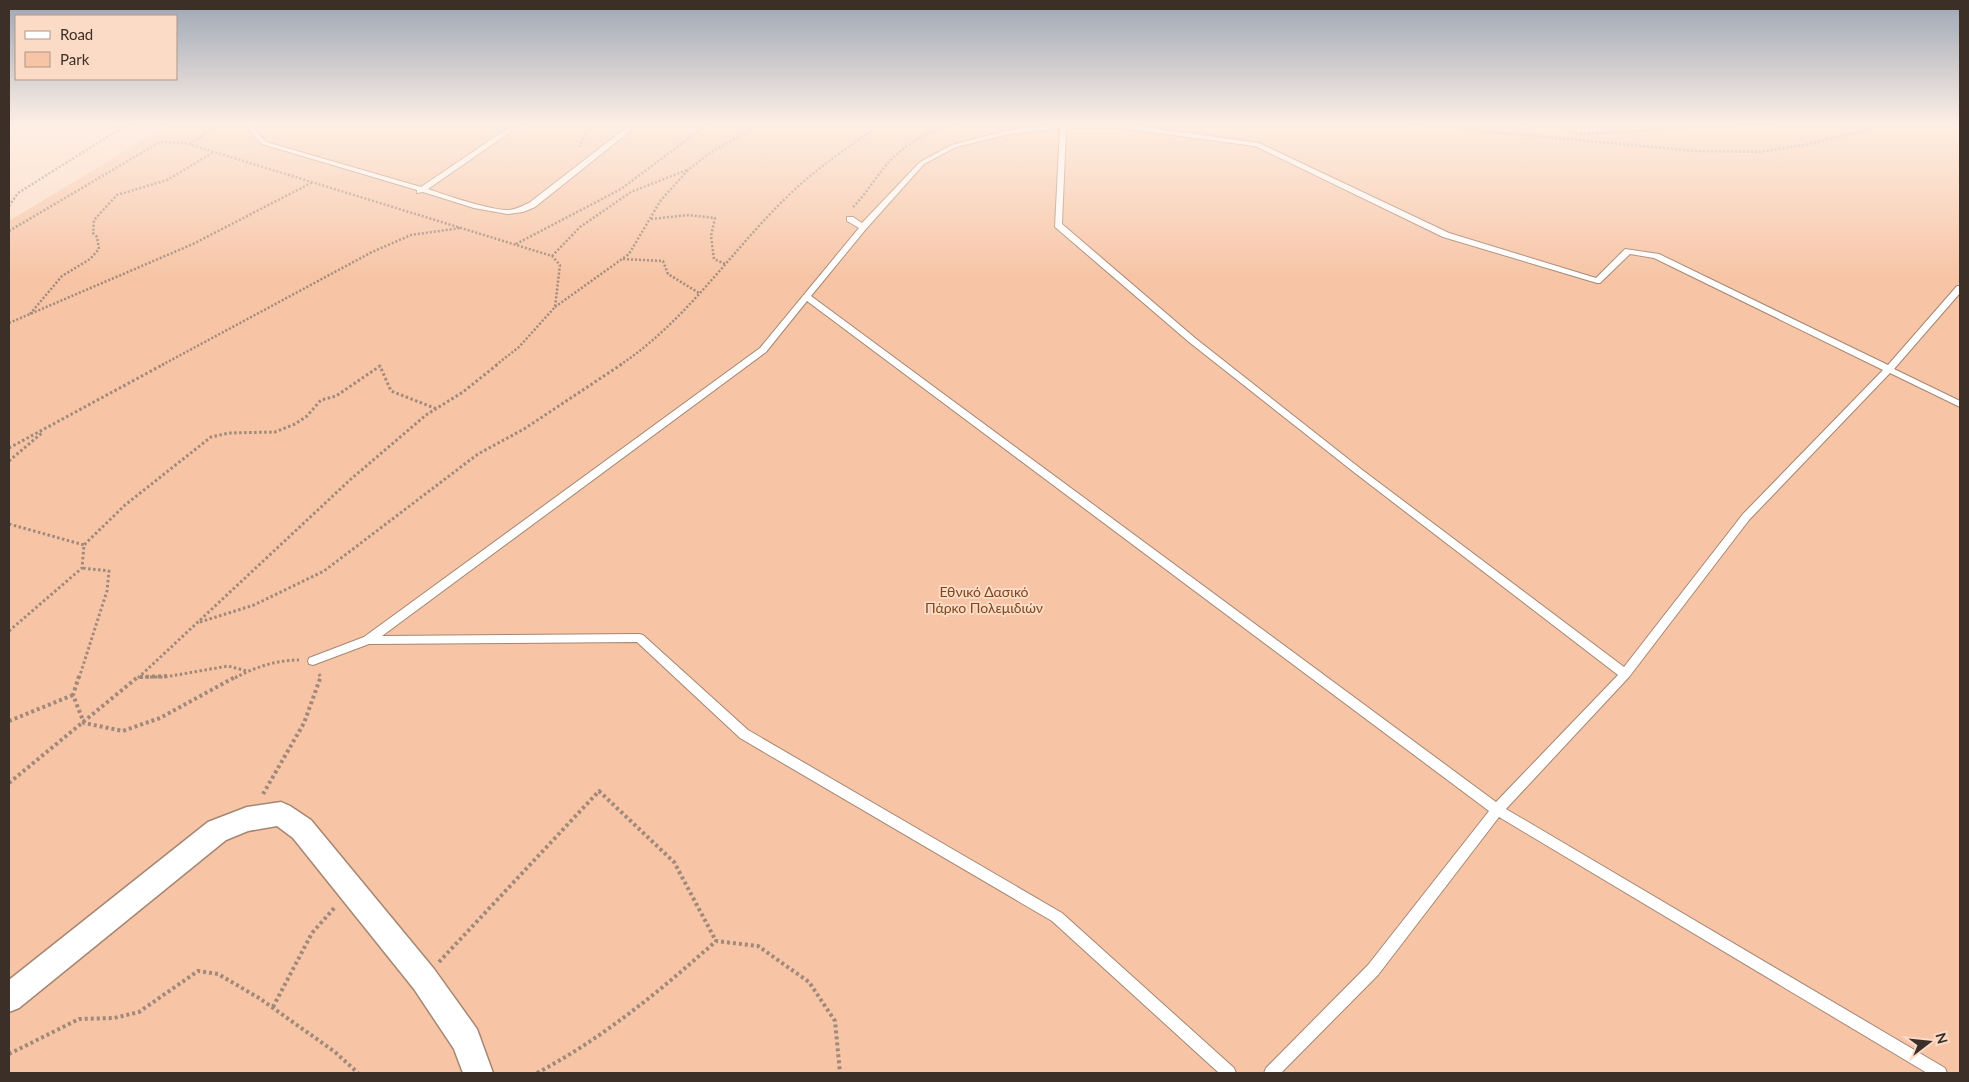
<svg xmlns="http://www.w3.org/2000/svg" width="1969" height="1082" font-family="Lato,sans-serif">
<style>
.green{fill:#f7c5a6}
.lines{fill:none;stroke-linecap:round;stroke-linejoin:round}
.lane-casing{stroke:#a48672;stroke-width:2}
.street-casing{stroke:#a48672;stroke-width:3}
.path-far2{stroke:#a0897a;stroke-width:2.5;stroke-dasharray:2 2;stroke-linecap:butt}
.path-far1{stroke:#a0897a;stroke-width:3;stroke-dasharray:2.5 2.5;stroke-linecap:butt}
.path{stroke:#a0897a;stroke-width:4;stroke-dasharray:3 3;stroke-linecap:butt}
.lane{fill:#fff;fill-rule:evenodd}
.street{fill:#fff;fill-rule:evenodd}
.labels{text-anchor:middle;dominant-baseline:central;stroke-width:4;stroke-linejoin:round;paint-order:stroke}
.park-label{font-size:14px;fill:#80471c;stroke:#fcdbc6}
</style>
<rect width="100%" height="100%" fill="#fcdbc6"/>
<!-- green -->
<path class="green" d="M170 124H1960V1073H9V221Z"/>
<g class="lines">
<!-- lane casing -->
<g class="lane-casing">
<path id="lane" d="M251 124H258L255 130 266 142 421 187 514 124H522L428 189C449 196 485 209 507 210 515 210 522 206 529 203L631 124H639L535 207 523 212 507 214 474 208 423 192 417 193V190L262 144 249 130Z
M1059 124H1123L1259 143 1449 233 1596 278 1625 249 1659 254 1888 365 1957 286H1960V293L1894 369 1960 401V407L1890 373 1749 520 1629 677 1506 809 1945 1068 1947 1073H1927L1499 817 1378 975 1281 1073H1264L1266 1068 1368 965 1489 811 807 301 766 352 382 636 639 634 643 635 748 730 1062 913 1234 1068 1236 1073H1219L1052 921 740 738 637 642 369 644 313 665 309 664 308 661 309 658 364 637 760 348 859 228 847 221V217H853L862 223 920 162 952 145 1009 130ZM1060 128 1055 227 1189 342 1355 473 1618 675 1496 802 811 296 866 229 924 164 956 147 1009 134ZM1066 128H1120L1255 146 1443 237 1597 283H1600L1630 254 1654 258 1883 370 1743 514 1624 667 1361 469 1195 338 1062 224Z"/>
</g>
<!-- street casing -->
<g class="street-casing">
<path id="street" d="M281 802 290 806 311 820 434 969 477 1029 493 1073H463L454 1049 414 989 293 838 277 826 248 831 226 840 19 1008 9 1012V980L208 822 247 807Z"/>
</g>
<!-- path-far2 -->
<path class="path-far2" d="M1408 124 1695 151 1759 152 1810 144 1889 124
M1554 124 1577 134 1770 124
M561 127 564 124
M204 135 205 124
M190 144 221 124
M579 147 591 124
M9 206 18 193 128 124
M853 207C866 194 875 178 887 164 906 143 930 130 957 124
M651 219 689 215 715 218 711 236 714 259 725 264
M9 231 160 142 185 143 552 256 560 265 555 307 519 347 496 365
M516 244 621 189 708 124
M552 256 580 227 631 192 687 170
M623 259 663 261 668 274 699 293
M555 307 629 254 661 200 689 169 710 153 761 124
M30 314 62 276 90 259 99 249 97 237 93 233 94 220 117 195 167 180 214 152
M9 323 193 244 313 182
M162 365 372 252 411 235 460 228
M620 365C688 320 732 249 791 193 818 167 850 146 881 124"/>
<!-- path-far1 -->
<path class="path-far1" d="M9 448 164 364
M9 461 43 432
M9 524 84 545
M200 622 254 605 324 571 478 454 524 429 622 364
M9 631 82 568 84 545 125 505 211 437 229 433 275 432 295 424 307 416 321 400 336 396 380 366 391 391 437 409
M319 674 321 678
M140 677H165L228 666 247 671
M79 678 107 591 109 571 82 568
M138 678 351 479 426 415 463 392 498 364
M235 678C255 667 277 660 299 660"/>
<!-- path -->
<path class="path" d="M79 676 73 695 84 723 123 731 160 718 237 676
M140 677 169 676
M9 721 73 695
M9 783 139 676
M263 794 304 723 321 676
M439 962 599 791 674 862 716 941
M273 1007 312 933 336 906
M9 1054 79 1019 114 1018 139 1012 198 971 218 974 259 998 335 1052 358 1073
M537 1073C603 1038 660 991 716 941L758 946 809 982 835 1021 840 1073"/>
<!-- lane -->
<use href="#lane" class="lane"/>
<!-- street -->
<use href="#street" class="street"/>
</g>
<!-- sky -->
<linearGradient id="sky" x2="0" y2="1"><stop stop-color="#9da6b5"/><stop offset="0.45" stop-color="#feefe5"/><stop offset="1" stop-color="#feefe5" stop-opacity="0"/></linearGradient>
<rect width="1969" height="276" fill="url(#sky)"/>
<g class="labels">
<!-- park labels -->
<g class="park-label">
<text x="984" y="591">Εθνικό Δασικό<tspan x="984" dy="16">Πάρκο Πολεμιδιών</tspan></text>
</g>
</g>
<!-- border -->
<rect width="1969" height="1082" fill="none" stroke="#3b2f27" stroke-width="20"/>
<!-- legend -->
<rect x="15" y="15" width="162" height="65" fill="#fcdbc6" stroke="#af9686"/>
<rect x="25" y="31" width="25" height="8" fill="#ffffff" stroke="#af9686"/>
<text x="60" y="40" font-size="15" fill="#3b2f27">Road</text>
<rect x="25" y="52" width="25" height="15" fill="#f7c5a6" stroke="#af9686"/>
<text x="60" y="65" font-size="15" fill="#3b2f27">Park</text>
<!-- north arrow -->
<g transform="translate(1929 1042) rotate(74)" stroke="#fcdbc6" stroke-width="4" paint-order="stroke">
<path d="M0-4L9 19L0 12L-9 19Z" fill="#3b2f27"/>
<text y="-8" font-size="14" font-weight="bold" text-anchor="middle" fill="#3b2f27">N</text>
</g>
</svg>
